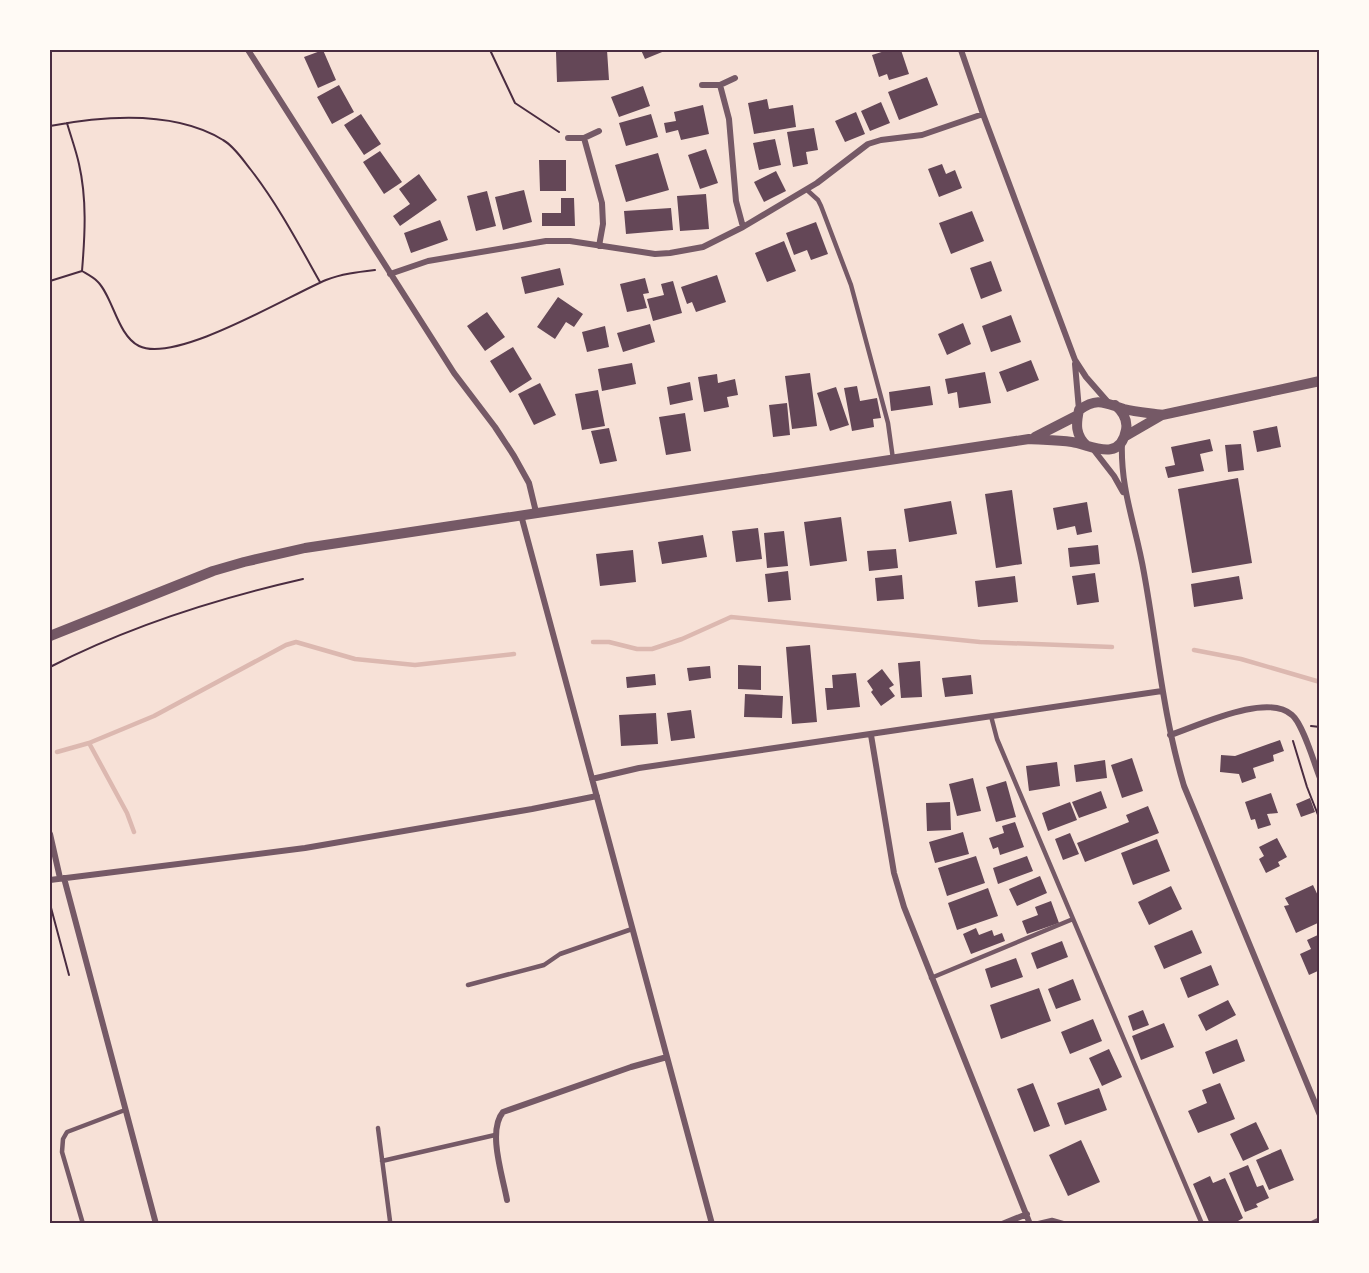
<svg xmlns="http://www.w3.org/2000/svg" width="1369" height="1273" font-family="'Roboto Condensed',sans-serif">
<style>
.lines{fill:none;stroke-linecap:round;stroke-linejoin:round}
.stream{stroke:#dcb8b0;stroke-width:4.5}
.building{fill:#644757}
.path{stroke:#4a2c40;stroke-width:2}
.service{stroke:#755966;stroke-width:4.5}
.minor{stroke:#755966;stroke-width:6}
.tertiary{stroke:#755966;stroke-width:10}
.neatline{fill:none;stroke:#4a2c40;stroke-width:2}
</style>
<rect width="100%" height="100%" fill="#f7e1d7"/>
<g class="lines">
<!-- stream -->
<path class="stream" d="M593 642H609L637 649H652L682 639 731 617 980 642 1112 647
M1194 650 1241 659 1320 682
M89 743 127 813 134 832
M57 752 89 743 154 716 286 645 296 642 355 659 415 665 514 654"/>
</g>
<!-- building -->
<path class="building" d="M323 50 336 80 318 88 304 57Z
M607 50 609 80 557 82 556 52Z
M641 50H667L645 59Z
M888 50H901L909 74 889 80 887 74 879 77 872 55Z
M927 77 938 105 899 120 888 92Z
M339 85 354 112 332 124 317 97Z
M643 86 650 106 619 117 611 97Z
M767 99 769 109 793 105 796 127 754 134 748 103Z
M881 102 890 123 870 131 861 111Z
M703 105 709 134 681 140 678 130 666 133 664 123 676 121 674 112Z
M856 112 865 134 845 142 835 121Z
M361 114 381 144 364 155 344 125Z
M651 114 658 137 626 146 619 123Z
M814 128 818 150 806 152 808 164 793 167 787 132Z
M775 139 781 165 759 170 753 143Z
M706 149 718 183 700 189 688 155Z
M380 151 402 182 384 194 363 162Z
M658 153 669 190 626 202 615 165Z
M539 160H566V191H540Z
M942 164 946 174 955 170 962 188 939 197 928 169Z
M776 171 786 191 764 202 754 182Z
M419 174 437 200 400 226 393 216 410 204 399 189Z
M524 190 532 222 503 230 495 197Z
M487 191 496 226 476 231 467 196Z
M706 194 709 229 680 231 677 196Z
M561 198H574L575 226H542V213H561Z
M671 208 673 230 626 234 624 211Z
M972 211 984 241 951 254 939 223Z
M440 220 448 240 411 253 404 233Z
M816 222 828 254 811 260 807 250 794 255 786 233Z
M784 241 796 271 767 282 755 253Z
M991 261 1002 291 981 299 970 268Z
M560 268 564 285 525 294 521 277Z
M717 275 726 302 696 312 692 302 687 304 681 287Z
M645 278 649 293 643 294 647 308 627 312 620 284Z
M673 281 682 313 653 321 647 299 664 295 661 284Z
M558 297 583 314 574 327 566 322 555 339 537 327Z
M487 312 505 337 485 351 467 326Z
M1011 315 1021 342 991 352 982 326Z
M963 323 971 344 947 355 938 334Z
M650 324 655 342 623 352 617 333Z
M605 326 609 347 587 352 582 332Z
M513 347 532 379 510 393 490 361Z
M1031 360 1039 380 1007 392 999 372Z
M632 363 636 384 602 391 598 369Z
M985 372 991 403 959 408 957 392 948 394 945 379Z
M810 373 817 426 792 429 785 376Z
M717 374 718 383 735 379 738 395 727 397 729 407 704 412 698 377Z
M690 382 693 400 670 405 667 387Z
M540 383 556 415 534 425 518 394Z
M857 386 860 401 877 398 881 418 873 419 874 427 852 431 844 388Z
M930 386 933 405 891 411 889 392Z
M836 387 849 425 830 431 817 393Z
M598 390 605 426 582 430 575 394Z
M787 403 790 435 773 437 769 405Z
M685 413 691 451 666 455 659 417Z
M1277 426 1281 447 1257 452 1253 431Z
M609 428 617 461 600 464 591 431Z
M1210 439 1213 451 1200 454 1204 471 1168 478 1165 467 1175 465 1171 447Z
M1241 444 1244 470 1228 472 1225 445Z
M1238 478 1252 563 1192 573 1178 489Z
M1012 490 1022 564 996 568 985 494Z
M951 501 957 534 909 542 904 509Z
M1087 502 1092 532 1077 535 1075 526 1057 530 1053 508Z
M841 517 847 561 810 566 804 522Z
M758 528 762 559 736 562 732 531Z
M784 531 788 566 767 568 764 533Z
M703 535 707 557 662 564 658 542Z
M1098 545 1100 564 1070 567 1068 548Z
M896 549 898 568 869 571 867 551Z
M633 550 636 582 600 586 596 554Z
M788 571 791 600 768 602 765 574Z
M1095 573 1099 602 1077 605 1072 576Z
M902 575 904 599 877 601 875 578Z
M1015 576 1018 602 978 607 975 581Z
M1239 576 1243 599 1194 607 1191 584Z
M810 645 817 722 792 724 786 647Z
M920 661 922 697 901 698 898 663Z
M738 665 761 666V690L738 689Z
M710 666 711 678 689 681 687 668Z
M882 669 894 685 889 688 895 696 881 706 871 692 873 690 867 681Z
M856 673 860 707 827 710 825 688H833L832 675Z
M655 674 656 685 627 688 626 677Z
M971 675 973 694 945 697 942 678Z
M745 694 783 696 782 718 744 717Z
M691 710 695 738 671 741 667 713Z
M656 713 658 744 621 746 619 715Z
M1280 740 1284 751 1273 755 1274 761 1253 768 1256 778 1242 783 1239 774 1220 772 1221 755 1235 756Z
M1132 758 1143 791 1122 798 1111 765Z
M1105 760 1107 778 1076 782 1074 765Z
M1057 762 1060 786 1029 791 1026 766Z
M973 778 981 811 957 816 949 784Z
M1006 781 1016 817 996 822 986 787Z
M1101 791 1107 808 1079 818 1072 802Z
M1271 793 1278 813 1267 814 1271 825 1258 829 1255 819 1251 820 1245 802Z
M1310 798 1315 812 1301 817 1296 804Z
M950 802 951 830 927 831 926 803Z
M1070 802 1077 820 1048 831 1042 813Z
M1148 806 1159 833 1085 862 1077 843 1129 822 1126 815Z
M1015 822 1024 847 1000 855 998 847 993 849 989 838 1004 833 1002 826Z
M963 832 969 854 935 863 929 842Z
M1070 833 1079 854 1063 860 1055 839Z
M1277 838 1287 857 1278 862 1280 866 1266 873 1259 859 1264 856 1259 847Z
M1157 839 1170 871 1133 885 1121 853Z
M976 856 985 883 947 896 938 868Z
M1027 856 1033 871 998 884 993 868Z
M1040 876 1047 893 1017 906 1009 889Z
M1313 885 1320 900V922L1296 933 1284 906 1289 905 1285 898Z
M1171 886 1182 909 1149 925 1138 902Z
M988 888 998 916 957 930 948 903Z
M1051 901 1059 923 1027 934 1022 921 1038 915 1035 907Z
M976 928 979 935 992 930 994 936 1002 933 1005 941 971 954 963 934Z
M1192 930 1202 953 1164 969 1154 946Z
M1320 934V970L1309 975 1300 954 1311 949 1307 940Z
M1062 941 1068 957 1037 969 1031 953Z
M1016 958 1023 977 991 988 985 969Z
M1211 965 1219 985 1188 998 1180 978Z
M1073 979 1081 1000 1056 1009 1048 989Z
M1039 988 1051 1021 1001 1039 990 1005Z
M1228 1000 1236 1015 1206 1031 1198 1015Z
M1143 1010 1149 1025 1133 1031 1128 1016Z
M1093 1019 1102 1041 1070 1054 1061 1032Z
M1164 1023 1174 1047 1141 1060 1132 1036Z
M1237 1039 1245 1061 1213 1074 1205 1052Z
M1109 1049 1122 1077 1102 1086 1089 1058Z
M1033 1083 1050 1126 1034 1132 1017 1089Z
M1220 1083 1235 1119 1198 1133 1188 1111 1207 1103 1202 1090Z
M1099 1088 1107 1110 1065 1125 1057 1103Z
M1256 1122 1269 1149 1243 1161 1230 1134Z
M1081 1140 1100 1182 1068 1196 1049 1155Z
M1281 1149 1294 1180 1269 1190 1256 1160Z
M1248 1165 1257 1187 1263 1185 1269 1198 1256 1204 1258 1207 1245 1212 1229 1173Z
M1210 1176 1213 1183 1225 1178 1243 1218 1233 1224H1210L1193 1184Z"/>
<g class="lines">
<!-- path -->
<path class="path" d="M490 50 515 103 559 132
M67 123C71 137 76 150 79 164 87 199 85 235 82 271
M50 126C103 116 174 110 223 140 234 146 243 160 251 170 278 205 298 243 320 282
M82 271C87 274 93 277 97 281 113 296 117 335 139 346 176 364 288 296 326 280 341 274 358 272 375 270
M50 281 82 271
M50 667C130 626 215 599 303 579
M1311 726 1320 727
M1293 741 1307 787 1320 820
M50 904 69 975"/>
<!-- service -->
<path class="service" d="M807 190 818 200 821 206 851 285 888 423 893 459
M991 716 997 739 1202 1224
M931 978 1073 919
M468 985 544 965 560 954 632 929
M378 1128 390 1221
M382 1161 495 1135
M83 1224 62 1152 63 1139 67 1132 125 1110
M1035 1224 1052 1220 1066 1224"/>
<!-- minor -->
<path class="minor" d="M248 50 454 373 495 427 514 456 529 483 536 512
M961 50 983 114 1075 360 1086 377 1107 401
M702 85H720L735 78
M720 85 729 119 736 201 743 227
M568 138H584L599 131
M584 138 602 203 603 224 599 246
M390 274 428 261 546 241H570L655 254 670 253 703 247 743 227 817 183 868 144 881 140 922 135 983 114
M1075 364 1079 410
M1122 441C1120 490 1136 526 1144 573 1157 644 1163 716 1184 786L1320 1115
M1093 449 1114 476 1123 492
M521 515 712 1224
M871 735 894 873 904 907 1030 1224
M1170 735C1198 726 1267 692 1292 715 1303 724 1314 763 1320 778
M592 779 639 768 1162 691
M50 834 60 878
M64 878 156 1224
M50 880 305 848 532 809 597 796
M507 1200C503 1177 487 1131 503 1112L631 1067 667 1057
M1002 1224 1027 1214
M1312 1224 1320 1220"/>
<!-- tertiary -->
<path class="tertiary" d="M1035 437 1078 415
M1124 437 1162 415 1320 381
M1087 446C1075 435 1076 424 1079 410 1098 397 1104 403 1124 409 1136 412 1149 413 1162 415
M50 636 213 571 244 562 305 548 1029 439C1043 440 1057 440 1072 442 1091 445 1120 463 1126 430 1128 420 1122 411 1115 405"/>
</g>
<!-- border -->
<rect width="1369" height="1273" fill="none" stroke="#fffaf5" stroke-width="102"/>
<rect x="51" y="51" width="1267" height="1171" class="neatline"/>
</svg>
